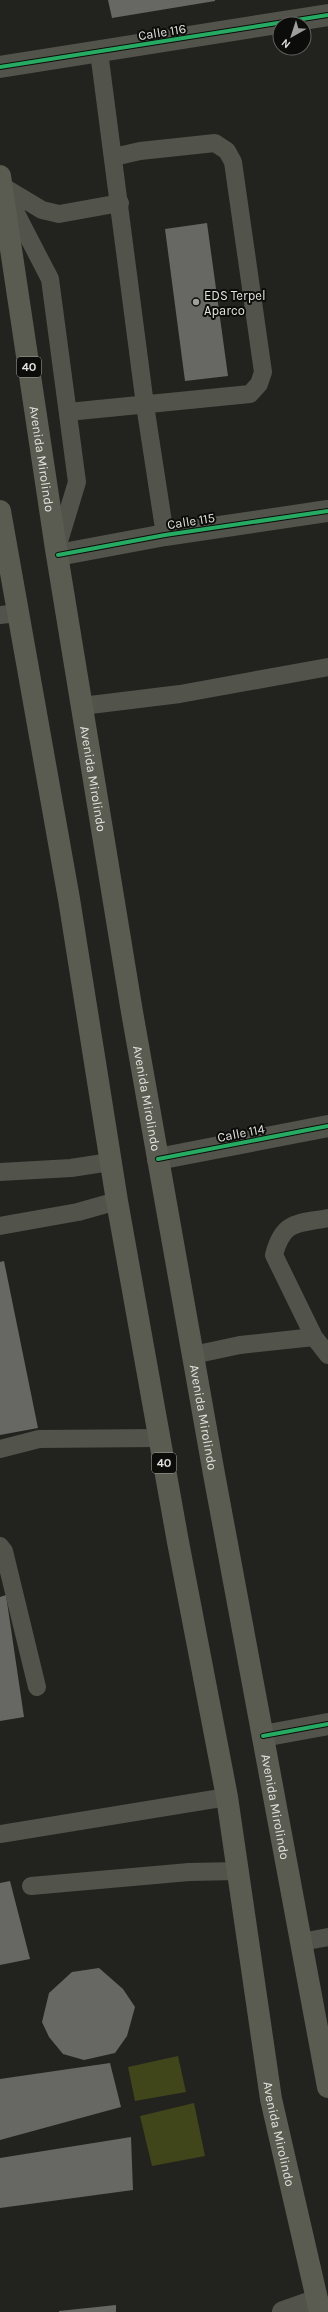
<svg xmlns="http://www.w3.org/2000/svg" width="328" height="2312" font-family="Karla,sans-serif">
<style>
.green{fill:#404619}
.building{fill:#676864}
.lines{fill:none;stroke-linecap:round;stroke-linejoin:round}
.lane{stroke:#52534a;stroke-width:18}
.street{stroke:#52534a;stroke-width:22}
.primary{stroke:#5a5c51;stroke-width:22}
.cycleway-casing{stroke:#0c0d0a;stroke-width:6}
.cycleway{stroke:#26ab63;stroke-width:4}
.poi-dot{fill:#9fa09b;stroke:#0c0d0a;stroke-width:1.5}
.labels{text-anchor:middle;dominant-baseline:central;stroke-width:4;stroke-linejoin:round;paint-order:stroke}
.shield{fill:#0c0d0a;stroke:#a2a39e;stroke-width:1}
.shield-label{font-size:12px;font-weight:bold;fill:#e2e3de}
.street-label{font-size:13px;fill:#e2e3de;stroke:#0c0d0a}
.poi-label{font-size:13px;fill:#e2e3de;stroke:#0c0d0a;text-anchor:start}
</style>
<rect width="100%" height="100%" fill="#22231e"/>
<!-- green -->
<path class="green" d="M178 2056 186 2092 135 2101 128 2067Z
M194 2103 205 2156 152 2166 140 2116Z"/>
<!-- building -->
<path class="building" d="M108 0H215V1L112 18Z
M207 223 228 376 185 381 165 229Z
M4 1261 38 1428 0 1435V1262Z
M6 1595 24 1717 0 1721V1597Z
M10 1881 30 1959 0 1965V1883Z
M99 1968 123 1989 135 2007 127 2036 115 2053 84 2060 63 2054 49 2037 42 2022 49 1993 72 1972Z
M110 2063 121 2107 0 2140V2079Z
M131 2137 133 2190 0 2208V2158Z
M116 2305V2312H59V2311Z"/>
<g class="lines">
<!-- lane -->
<path class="lane" d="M99 52 145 405 165 535
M2 186 42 210 59 214 120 203
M6 194 50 279 77 482 57 548
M68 412 250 394 259 384 263 372 233 162 227 151 215 143 140 151 114 157
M0 615 18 613
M82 706 180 694 328 667
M0 1172 71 1168 110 1162
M0 1226 78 1212 117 1201
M314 1337 274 1255C283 1220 297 1224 328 1218
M193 1355 240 1345 314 1337 328 1355
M0 1449 39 1439 159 1438
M0 1546 4 1551 37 1687
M0 1834 227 1797
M31 1886 189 1872 238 1871
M301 1942 328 1937"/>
<!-- street -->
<path class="street" d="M0 67 328 15
M58 555 165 535 328 511
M158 1159 328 1126
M263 1736 328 1724
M283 2312 317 2300"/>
<!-- primary -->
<g class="primary">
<path id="s1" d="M0 176 56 549 132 1012 214 1474 328 2087"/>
<path id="s2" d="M0 511 69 899 117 1201 178 1542 227 1797 271 2099 320 2312"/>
</g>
<!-- cycleway casing -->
<g class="cycleway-casing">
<path id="cycleway" d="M0 67 328 15
M58 555 165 535 328 511
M158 1159 328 1126
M263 1736 328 1724"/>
</g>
<!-- cycleway -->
<use href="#cycleway" class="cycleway"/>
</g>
<!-- markers -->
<circle class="poi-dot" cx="196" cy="302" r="4"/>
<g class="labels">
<!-- shield labels -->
<g class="shield">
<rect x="17" y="357" width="24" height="20" rx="3"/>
<rect x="152" y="1453" width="24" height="20" rx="3"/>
</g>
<g class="shield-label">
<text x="29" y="367">40</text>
<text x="164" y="1463">40</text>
</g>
<!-- street labels -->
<g class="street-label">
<text transform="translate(162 32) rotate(-9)">Calle 116</text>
<text stroke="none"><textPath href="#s1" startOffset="286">Avenida Mirolindo</textPath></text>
<text transform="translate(191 521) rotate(-9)">Calle 115</text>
<text stroke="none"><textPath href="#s1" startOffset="610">Avenida Mirolindo</textPath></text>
<text stroke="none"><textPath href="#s1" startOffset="934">Avenida Mirolindo</textPath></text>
<text transform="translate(241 1133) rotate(-11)">Calle 114</text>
<text stroke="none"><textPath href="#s1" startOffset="1258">Avenida Mirolindo</textPath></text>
<text stroke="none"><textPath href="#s1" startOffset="1654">Avenida Mirolindo</textPath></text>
<text stroke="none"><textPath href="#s2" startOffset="1647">Avenida Mirolindo</textPath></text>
</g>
<!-- poi labels -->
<g class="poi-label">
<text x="204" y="295">EDS Terpel<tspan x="204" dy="15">Aparco</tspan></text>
</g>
</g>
<!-- north arrow -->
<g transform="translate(292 36) rotate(219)"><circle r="19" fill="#0c0d0a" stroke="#62635f"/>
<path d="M0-3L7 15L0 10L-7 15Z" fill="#9fa09b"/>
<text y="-6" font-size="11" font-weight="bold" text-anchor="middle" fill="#e2e3de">N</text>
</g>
</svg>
